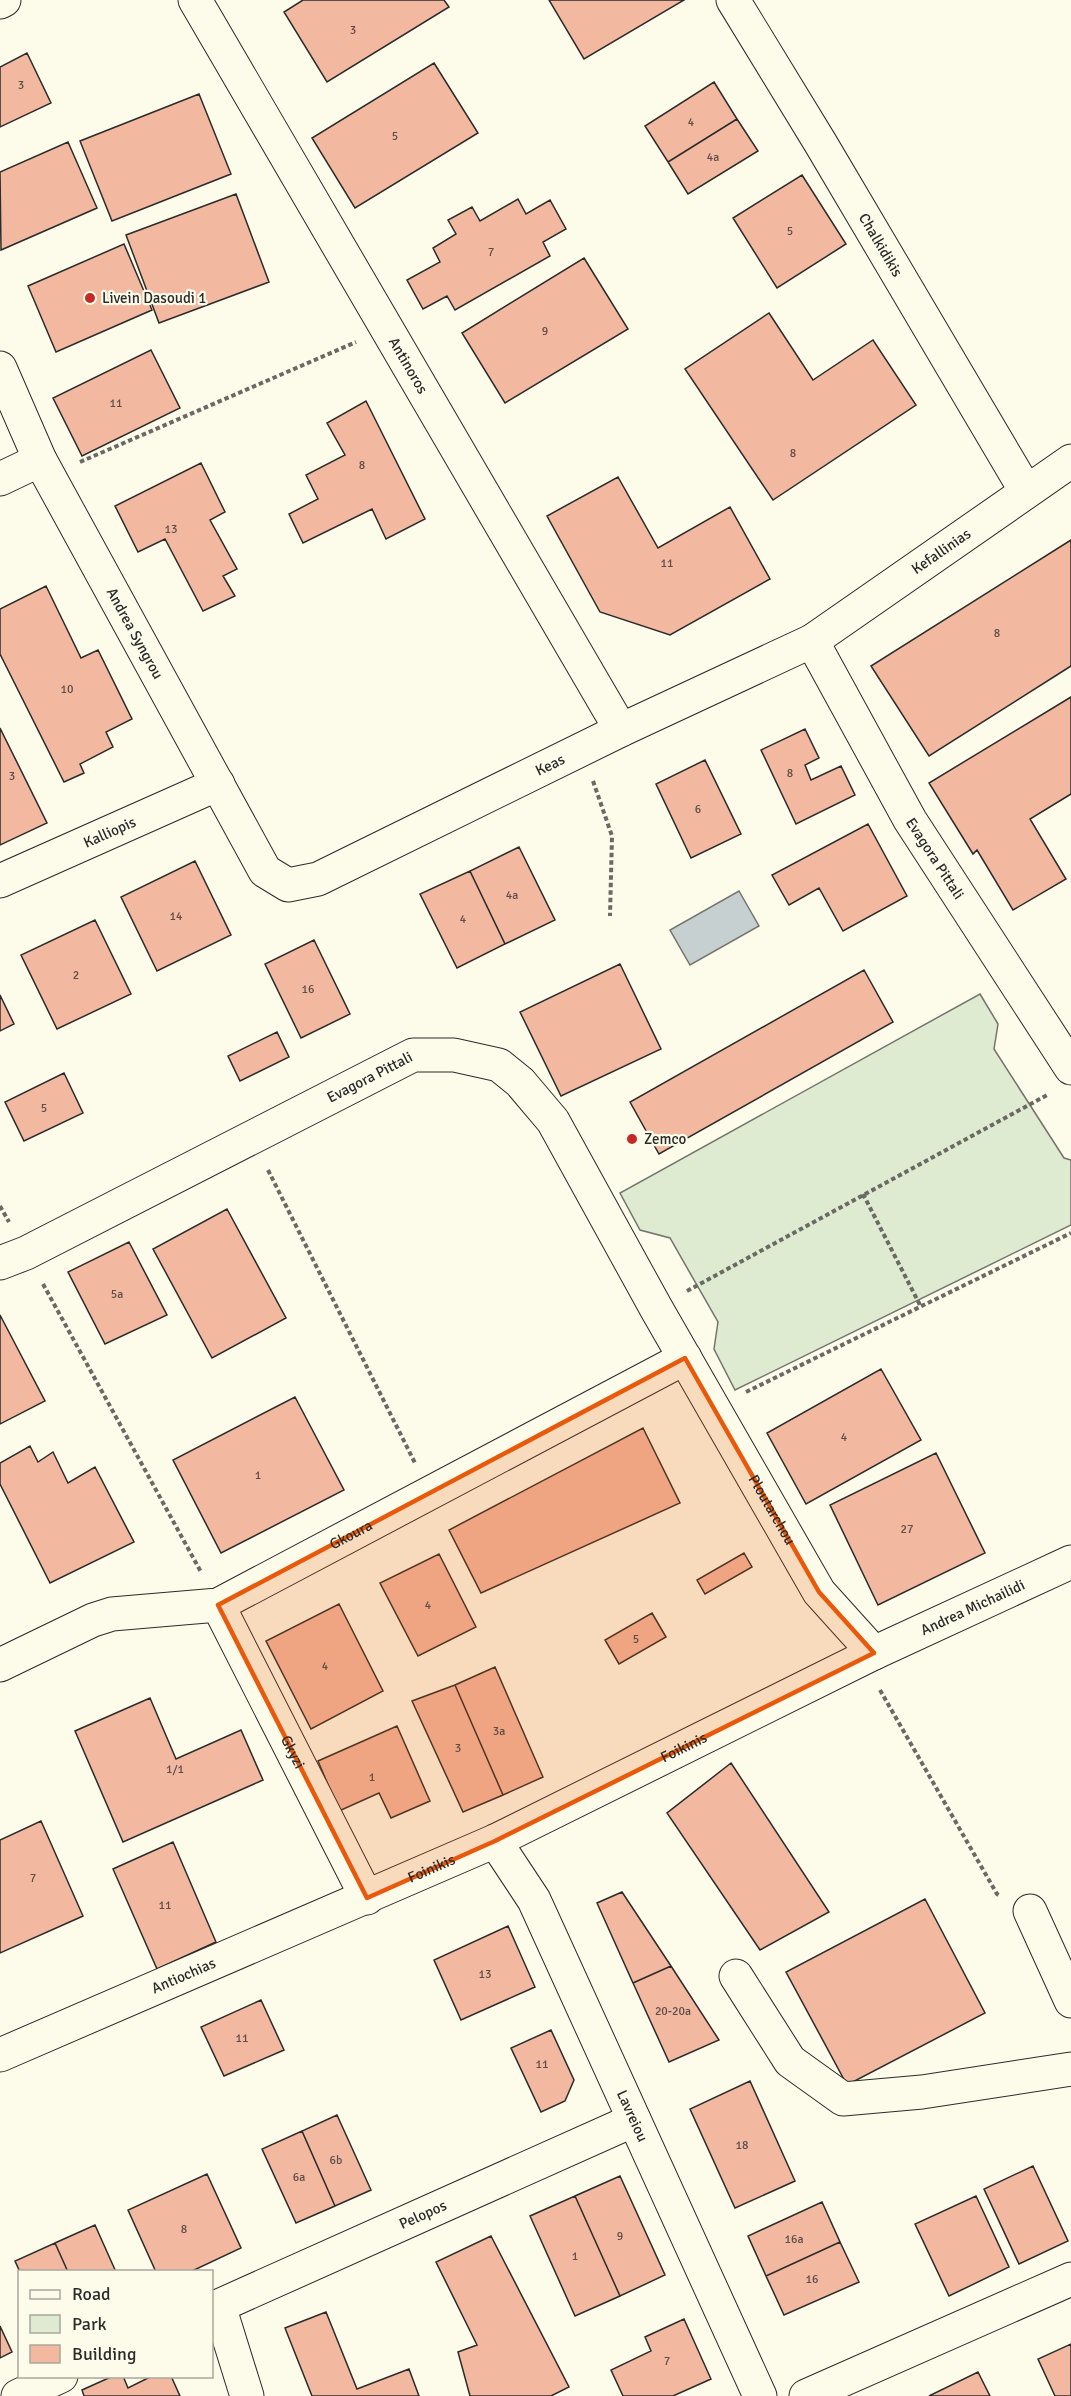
<svg xmlns="http://www.w3.org/2000/svg" width="1071" height="2396" font-family="Signika,sans-serif">
<style>
.green{fill:#deebd1;stroke:#74746e;stroke-width:1.5}
.water{fill:#c7d0d0;stroke:#74746e;stroke-width:1.5}
.building{fill:#f2b8a0;stroke:#2b2b2b;stroke-width:1.5}
.lines{fill:none;stroke-linecap:round;stroke-linejoin:round}
.minor-casing{stroke:#2b2b2b;stroke-width:35}
.path{stroke:#6a6964;stroke-width:4;stroke-dasharray:4.5 3;stroke-linecap:butt}
.minor{stroke:#fdfbea;stroke-width:33}
.marked{fill:#e8590c;fill-opacity:0.2;stroke:#e8590c;stroke-width:4.5;stroke-linejoin:round}
.poi-dot{fill:#c62828;stroke:#fdfbea;stroke-width:2}
.labels{text-anchor:middle;dominant-baseline:central;stroke-width:4.5;stroke-linejoin:round;paint-order:stroke}
.number-label{font-size:12px;fill:#5d4e48}
.street-label{font-size:15px;fill:#2b2b2b;stroke:#fdfbea}
.poi-label{font-size:15px;fill:#2b2b2b;stroke:#fdfbea;text-anchor:start}
</style>
<rect width="100%" height="100%" fill="#fdfbea"/>
<!-- green -->
<path class="green" d="M980 994 998 1024 994 1049 1064 1158 1071 1160V1225L735 1390 714 1349 718 1322 670 1238 640 1230 620 1193Z"/>
<!-- water -->
<path class="water" d="M739 891 759 926 690 965 670 930Z"/>
<!-- building -->
<path class="building" d="M303 0H444L449 7 327 82 284 12Z
M549 0H684L584 59Z
M27 53 51 103 0 127V67Z
M434 63 478 133 355 208 312 138Z
M714 82 737 119 668 162 645 126Z
M199 94 231 174 112 221 80 141Z
M737 119 758 151 688 194 668 162Z
M68 142 97 208 1 250 0 172Z
M802 175 846 244 777 288 733 218Z
M236 194 269 282 159 323 126 235Z
M518 199 526 214 550 200 566 229 543 242 550 256 455 310 447 296 423 309 407 280 440 262 433 248 456 234 448 220 472 207 480 221Z
M124 244 152 310 56 352 28 286Z
M584 258 628 329 505 403 462 333Z
M769 313 813 380 873 340 916 405 773 500 685 369Z
M151 350 180 408 82 456 53 398Z
M366 401 425 519 386 539 372 509 303 543 289 514 318 499 306 475 345 455 327 423Z
M201 463 225 512 210 520 237 569 223 576 235 596 203 611 165 539 138 552 115 506Z
M618 477 658 548 730 507 770 579 670 635 600 612 547 516Z
M1071 540V666L929 756 871 666Z
M46 586 81 658 98 650 132 719 106 732 113 747 80 764 84 773 64 782 0 654V609Z
M1071 697V794L1030 819 1066 879 1013 910 977 850 973 854 929 783Z
M0 728 47 823 0 845Z
M805 729 819 758 805 765 811 780 841 766 855 795 796 824 761 750Z
M705 760 741 834 691 858 656 784Z
M868 824 907 896 843 931 819 888 789 905 772 875Z
M519 847 555 920 505 944 470 871Z
M195 861 231 935 157 971 121 897Z
M470 871 505 944 457 968 420 894Z
M95 920 131 994 57 1029 21 955Z
M314 940 350 1014 301 1038 265 964Z
M620 964 661 1049 561 1096 520 1012Z
M864 970 893 1022 659 1154 630 1102Z
M0 995 14 1024 0 1031Z
M277 1032 289 1057 240 1081 228 1056Z
M64 1073 83 1113 24 1141 5 1102Z
M227 1209 286 1318 212 1358 153 1249Z
M129 1242 167 1315 105 1344 68 1272Z
M0 1315 45 1401 0 1424Z
M881 1369 921 1440 806 1504 767 1433Z
M295 1397 344 1490 221 1553 173 1460Z
M643 1428 680 1503 481 1593 449 1530Z
M30 1446 38 1462 53 1452 68 1483 95 1467 134 1542 50 1583 0 1484V1463Z
M936 1453 985 1553 878 1605 830 1505Z
M744 1553 752 1567 705 1594 697 1580Z
M439 1554 476 1627 418 1656 380 1583Z
M339 1604 383 1691 311 1729 266 1641Z
M652 1613 666 1637 619 1664 605 1640Z
M495 1667 543 1777 503 1795 455 1685Z
M455 1685 503 1795 463 1812 412 1701Z
M150 1698 176 1759 241 1730 263 1780 123 1842 75 1731Z
M397 1726 430 1801 391 1818 379 1793 339 1811 318 1761Z
M731 1763 829 1912 760 1950 667 1813Z
M41 1821 83 1916 0 1953V1840Z
M173 1842 216 1942 157 1969 113 1869Z
M622 1892 671 1966 633 1983 597 1903Z
M925 1899 985 2013 847 2085 786 1972Z
M508 1926 535 1987 461 2020 434 1960Z
M671 1966 719 2040 669 2062 633 1983Z
M261 2000 284 2050 224 2076 201 2027Z
M551 2030 574 2080 565 2101 541 2112 511 2048Z
M750 2081 795 2181 735 2208 690 2109Z
M337 2115 371 2190 335 2206 302 2131Z
M302 2131 335 2206 296 2223 262 2149Z
M1033 2166 1068 2241 1019 2264 984 2189Z
M207 2174 241 2248 190 2272H156L128 2210Z
M620 2176 665 2275 620 2296 575 2196Z
M575 2196 620 2296 575 2316 530 2216Z
M976 2196 1009 2267 949 2296 915 2224Z
M822 2202 840 2242 766 2276 748 2236Z
M95 2225 116 2272H68L55 2243Z
M491 2236 569 2387 551 2396H470L458 2352 477 2345 436 2262Z
M840 2242 859 2282 784 2315 766 2276Z
M55 2243 68 2272H20L15 2261Z
M326 2312 357 2389 409 2369 419 2396H312L285 2328Z
M684 2319 711 2379 673 2396H623L611 2370 651 2351 645 2337Z
M0 2326 12 2352 0 2358Z
M1071 2344V2396H1055L1038 2359Z
M978 2372 990 2396H929Z
M113 2376H123L128 2388 152 2376H171L180 2396H84L82 2390Z"/>
<g class="lines">
<!-- minor casing -->
<g class="minor-casing">
<g id="minor">
<path id="s1" d="M195 0 621 730"/>
<path id="s2" d="M733 0 821 144 1026 491"/>
<path d="M0 2 4 0"/>
<path id="s3" d="M0 368 40 460 265 871 288 885 318 879 621 730 812 641 1071 461"/>
<path d="M0 479 40 460"/>
<path id="s4" d="M812 641 910 820 1071 1068"/>
<path id="s5" d="M0 881 218 784"/>
<path id="s6" d="M0 1263 26 1253 413 1055H454L499 1065 520 1082 553 1121 656 1308 819 1592 874 1653"/>
<path id="s7" d="M218 1605 367 1898"/>
<path id="s8" d="M0 1665 93 1620 112 1614 218 1605 685 1358"/>
<path id="s9" d="M495 1841 534 1900 760 2396"/>
<path d="M1030 1911 1071 2001"/>
<path d="M736 1976 790 2061 843 2099 922 2092 1071 2069"/>
<path id="s10" d="M0 2055 495 1841 874 1653 1071 1562"/>
<path d="M219 2306 247 2396"/>
<path id="s11" d="M212 2309 634 2120"/>
<path d="M18 2396 61 2376"/>
<path d="M806 2396 1071 2279"/>
</g>
</g>
<!-- path -->
<path class="path" d="M80 462 356 342
M593 781 612 836 610 916
M268 1170 415 1463
M863 1194 921 1307
M0 1206 9 1222
M43 1284 201 1572
M687 1291 1049 1094
M746 1392 1071 1233
M880 1690 997 1894 1000 1896"/>
<!-- minor -->
<use href="#minor" class="minor"/>
</g>
<!-- marked area -->
<path class="marked" d="M685 1358 819 1592 874 1653 495 1841 367 1898 218 1605Z"/>
<!-- markers -->
<g class="poi-dot">
<circle cx="90" cy="298" r="6"/>
<circle cx="632" cy="1139" r="6"/>
</g>
<g class="labels">
<!-- number labels -->
<g class="number-label">
<text x="353" y="30">3</text>
<text x="21" y="85">3</text>
<text x="691" y="122">4</text>
<text x="395" y="136">5</text>
<text x="713" y="157">4a</text>
<text x="790" y="231">5</text>
<text x="491" y="252">7</text>
<text x="545" y="331">9</text>
<text x="116" y="403">11</text>
<text x="793" y="453">8</text>
<text x="362" y="465">8</text>
<text x="171" y="529">13</text>
<text x="667" y="563">11</text>
<text x="997" y="633">8</text>
<text x="67" y="689">10</text>
<text x="790" y="773">8</text>
<text x="12" y="776">3</text>
<text x="698" y="809">6</text>
<text x="512" y="895">4a</text>
<text x="176" y="916">14</text>
<text x="463" y="919">4</text>
<text x="76" y="975">2</text>
<text x="308" y="989">16</text>
<text x="44" y="1108">5</text>
<text x="117" y="1294">5a</text>
<text x="844" y="1437">4</text>
<text x="258" y="1475">1</text>
<text x="907" y="1529">27</text>
<text x="428" y="1605">4</text>
<text x="636" y="1639">5</text>
<text x="325" y="1666">4</text>
<text x="499" y="1731">3a</text>
<text x="458" y="1748">3</text>
<text x="175" y="1769">1/1</text>
<text x="372" y="1777">1</text>
<text x="33" y="1878">7</text>
<text x="165" y="1905">11</text>
<text x="485" y="1974">13</text>
<text x="673" y="2011">20-20a</text>
<text x="242" y="2038">11</text>
<text x="542" y="2064">11</text>
<text x="742" y="2145">18</text>
<text x="336" y="2160">6b</text>
<text x="299" y="2177">6a</text>
<text x="184" y="2229">8</text>
<text x="620" y="2236">9</text>
<text x="794" y="2239">16a</text>
<text x="575" y="2256">1</text>
<text x="812" y="2279">16</text>
<text x="667" y="2361">7</text>
</g>
<!-- street labels -->
<g class="street-label">
<text stroke="none"><textPath href="#s2" startOffset="286">Chalkidikis</textPath></text>
<text stroke="none"><textPath href="#s1" startOffset="423">Antinoros</textPath></text>
<text stroke="none"><textPath href="#s3" startOffset="1332">Kefallinias</textPath></text>
<text stroke="none"><textPath href="#s3" startOffset="298">Andrea Syngrou</textPath></text>
<text stroke="none"><textPath href="#s3" startOffset="885">Keas</textPath></text>
<text stroke="none"><textPath href="#s5" startOffset="120">Kalliopis</textPath></text>
<text stroke="none"><textPath href="#s4" startOffset="250">Evagora Pittali</textPath></text>
<text stroke="none"><textPath href="#s6" startOffset="414">Evagora Pittali</textPath></text>
<text stroke="none"><textPath href="#s6" startOffset="1074">Ploutarchou</textPath></text>
<text stroke="none"><textPath href="#s8" startOffset="380">Gkoura</textPath></text>
<text stroke="none"><textPath href="#s10" startOffset="1071">Andrea Michailidi</textPath></text>
<text stroke="none"><textPath href="#s10" startOffset="750">Foikinis</textPath></text>
<text stroke="none"><textPath href="#s7" startOffset="165">Gkyzi</textPath></text>
<text stroke="none"><textPath href="#s10" startOffset="470">Foinikis</textPath></text>
<text stroke="none"><textPath href="#s10" startOffset="200">Antiochias</textPath></text>
<text stroke="none"><textPath href="#s9" startOffset="308">Lavreiou</textPath></text>
<text stroke="none"><textPath href="#s11" startOffset="231">Pelopos</textPath></text>
</g>
<!-- poi labels -->
<g class="poi-label">
<text x="102" y="298">Livein Dasoudi 1</text>
<text x="644" y="1139">Zemco</text>
</g>
</g>
<!-- legend -->
<rect x="18" y="2270" width="195" height="108" fill="#fdfbea" stroke="#a9a89e" stroke-width="1.5"/>
<rect x="30" y="2290" width="30" height="9" fill="#fdfbea" stroke="#a9a89e" stroke-width="1.5"/>
<text x="72" y="2300" font-size="18" fill="#2b2b2b">Road</text>
<rect x="30" y="2315" width="30" height="18" fill="#deebd1" stroke="#a9a89e" stroke-width="1.5"/>
<text x="72" y="2330" font-size="18" fill="#2b2b2b">Park</text>
<rect x="30" y="2345" width="30" height="18" fill="#f2b8a0" stroke="#a9a89e" stroke-width="1.5"/>
<text x="72" y="2360" font-size="18" fill="#2b2b2b">Building</text>
</svg>
